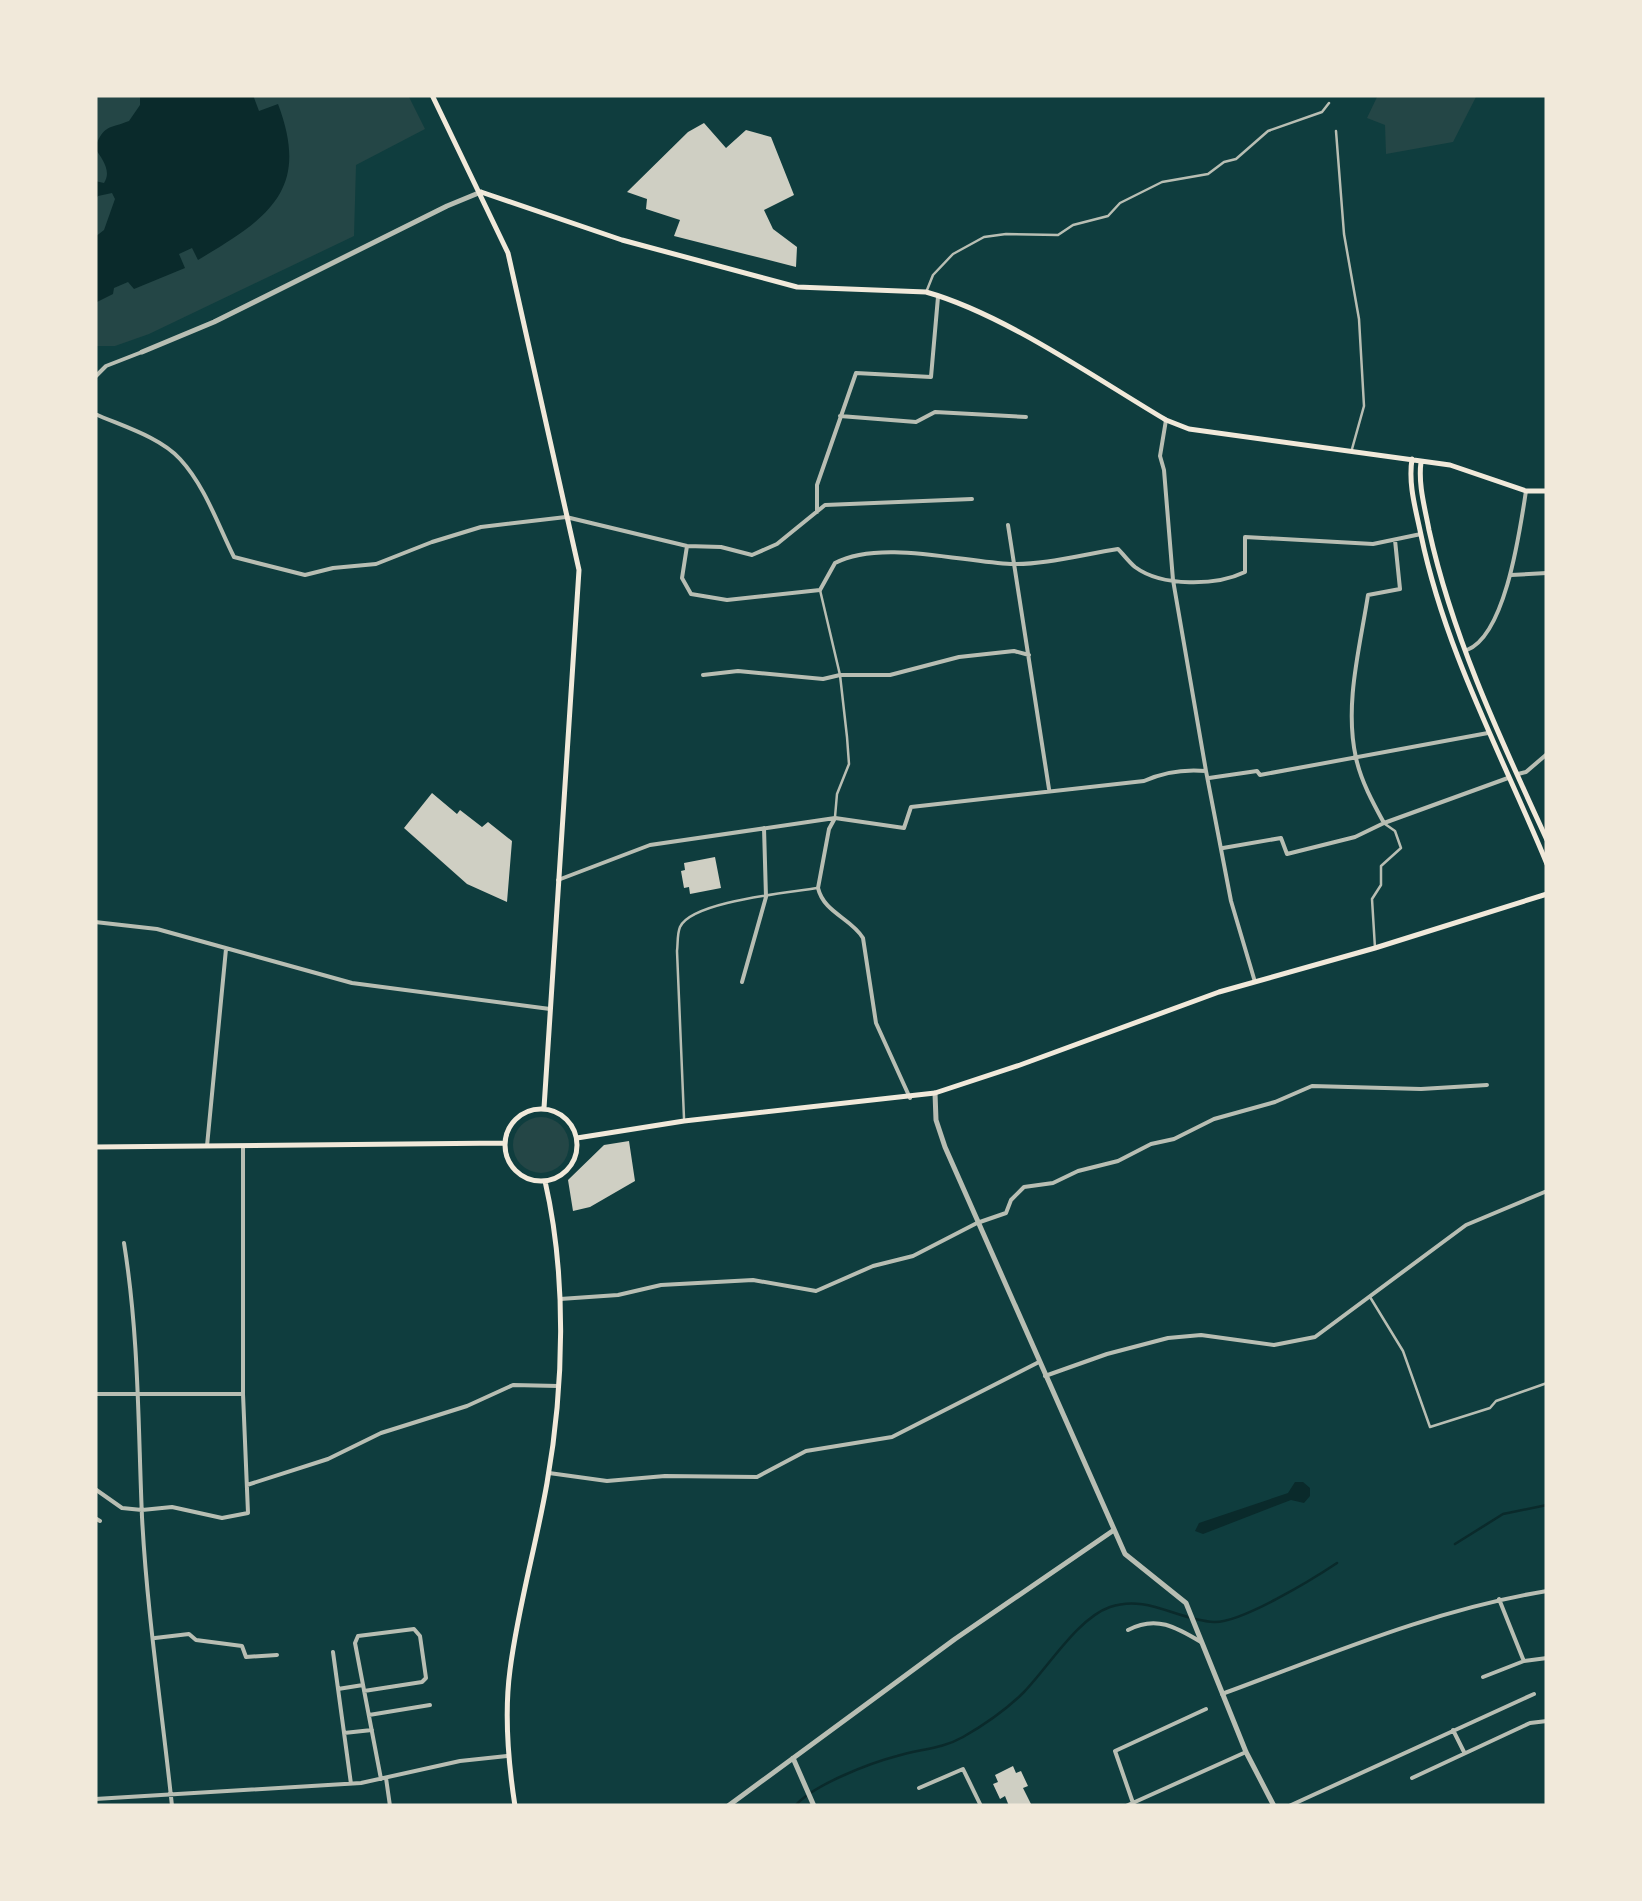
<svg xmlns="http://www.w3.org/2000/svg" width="1642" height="1901" font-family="Merriweather,serif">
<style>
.green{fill:#244646}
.water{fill:#0a2a2b}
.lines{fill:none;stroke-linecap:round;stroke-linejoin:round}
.stream{stroke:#0a2a2b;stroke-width:2.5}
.building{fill:#cfcfc3}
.service{stroke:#b8beb3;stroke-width:2.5}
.minor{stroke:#b8beb3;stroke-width:4}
.tertiary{stroke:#b8beb3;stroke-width:5}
.secondary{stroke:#f1e9da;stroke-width:5}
</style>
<rect width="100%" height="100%" fill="#0f3d3e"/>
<!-- green -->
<path class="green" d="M95 95H408L425 129 356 165 354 236 149 334 115 346H95Z
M1378 95H1477L1453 142 1386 154 1385 125 1367 118Z
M513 1145a28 28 0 1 1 56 0a28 28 0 1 1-56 0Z"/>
<!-- water -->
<path class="water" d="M140 95H253L259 111 278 104C311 191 268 218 198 260L192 248 179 254 185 268 134 289 128 282 114 288 113 294 95 303V237L104 230 115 199 112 193 98 196 95 200V181L104 183C112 171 102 159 95 148 104 124 109 129 129 121L140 105Z
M1295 1482H1303L1310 1488V1496L1304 1503 1291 1500 1203 1534 1195 1531 1199 1523 1288 1493Z"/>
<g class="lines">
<!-- stream -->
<path class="stream" d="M1455 1544 1503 1514 1547 1505
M795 1806C813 1785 870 1763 897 1756 920 1749 942 1749 963 1737 984 1725 1007 1709 1024 1692 1049 1666 1078 1618 1110 1607 1147 1594 1177 1620 1214 1622 1241 1623 1313 1579 1337 1563"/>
</g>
<!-- building -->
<path class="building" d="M704 123 726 148 746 130 771 137 794 195 764 210 773 229 797 247 796 267 674 236 680 220 646 209 647 199 627 192 688 132Z
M432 793 457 814 460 810 482 827 488 822 512 841 507 902 467 884 404 828Z
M715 857 721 888 690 894 689 887 684 888 681 871 685 870 684 863Z
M629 1141 635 1181 590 1207 573 1211 568 1180 604 1145Z
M1013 1766 1016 1773 1021 1771 1028 1786 1023 1788 1032 1806H1009L1005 1796 1000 1799 993 1784 998 1782 995 1775Z"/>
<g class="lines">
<!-- service -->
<path class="service" d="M1336 131 1344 234 1359 319 1364 406 1352 449
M927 290 933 275 953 254 984 237 1006 234 1058 235 1073 225 1108 216 1120 203 1162 182 1208 174 1224 162 1236 159 1268 131 1322 112 1329 103
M820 590 840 675 847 737 849 764 837 794 835 817
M1375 948 1372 899 1381 885V866L1401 848 1395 831 1385 824
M684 1118 677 951C678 944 677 934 680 927 692 901 789 893 817 888
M1370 1297 1403 1351 1430 1427 1490 1408 1496 1401 1547 1383"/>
<!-- minor -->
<path class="minor" d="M95 377 106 366 142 352
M95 414C122 426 160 437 180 459 205 486 218 525 234 557L305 575 333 568 376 564 432 542 481 527 566 517 687 546 721 547 752 555 777 544 825 505 972 499
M840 416 916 422 935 412 1026 417
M1166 420 1160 456 1164 470 1173 580 1206 771 1231 901 1255 982
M817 512V485L856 373 931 377 938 297
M1008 525 1049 789
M687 546 682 578 691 594 727 600 820 590 835 563C880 539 962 562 1011 564 1045 565 1084 554 1118 549 1124 555 1129 562 1135 567 1162 587 1216 586 1245 572V537L1373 544 1421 534
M1511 575 1547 573
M1467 650C1506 635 1520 529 1526 491
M703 675 738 671 823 679 840 675H890L959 657 1014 651 1029 655
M1518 774 1526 772 1547 754
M1209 778 1257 771 1260 775 1488 733
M835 818 829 829 818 888C824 913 851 918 863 938L876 1023 910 1098
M1384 823C1373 803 1361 781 1356 758 1344 705 1360 647 1368 595L1400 589 1395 540
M1223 848 1281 838 1287 854 1355 837 1384 823 1508 778
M558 880 650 845 835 818 904 828 911 807 1144 781C1164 772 1184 769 1206 771
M95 922 157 929 352 983 550 1009
M742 982 766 897 764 828
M207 1146 226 949
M124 1243C139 1336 138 1424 142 1517 147 1613 162 1710 172 1806
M560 1299 618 1295 661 1285 753 1280 816 1291 873 1266 913 1256 977 1223 1006 1213 1011 1200 1024 1187 1053 1183 1078 1171 1118 1161 1151 1144 1174 1139 1214 1119 1275 1102 1312 1086 1421 1089 1487 1085
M1045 1376 1107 1354 1168 1338 1201 1335 1274 1345 1315 1337 1466 1225 1547 1191
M95 1394H243
M549 1473 607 1481 665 1476 757 1477 806 1451 892 1437 1039 1362
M247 1485 328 1459 381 1433 467 1406 513 1385 558 1386
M95 1489 122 1508 142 1510 172 1507 222 1518 248 1513 243 1394V1146
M95 1518 100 1521
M1499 1599 1523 1659
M1128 1630C1156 1615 1176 1627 1201 1642
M155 1638 189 1634 196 1640 242 1646 246 1657 277 1655
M333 1652 351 1784
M1483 1677 1524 1661 1547 1658
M338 1689 363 1685
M364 1691 422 1682 426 1678 420 1636 414 1629 358 1636 355 1643 381 1779
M1222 1694C1328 1655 1435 1609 1547 1591
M369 1715 430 1705
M1453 1730 1464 1752
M344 1733 372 1730
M386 1778 390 1806
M1412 1778 1530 1723 1547 1721
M919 1788 963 1769 981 1806
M95 1799 361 1783 460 1761 507 1756
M1133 1803 1115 1751 1206 1709
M1126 1806 1246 1752
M1289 1806 1534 1694"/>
<!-- tertiary -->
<path class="tertiary" d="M142 352 214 322 447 206 481 192
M935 1093 936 1120 945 1147 1125 1554 1186 1603 1246 1752 1274 1806
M793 1758 814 1806
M728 1806 955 1639 1114 1530"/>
<!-- secondary -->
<path class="secondary" d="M432 95 508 253 579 570 544 1108
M481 192 622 240 797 287 926 292C1004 314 1095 378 1166 420L1189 429 1450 465 1526 491H1547
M1412 459C1408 485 1416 510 1421 535 1445 651 1502 755 1547 864
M1421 462C1418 485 1425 508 1429 530 1453 639 1501 740 1547 840
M505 1145a36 36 0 1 1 72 0a36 36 0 1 1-72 0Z
M577 1138 684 1121 935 1093 1020 1065 1219 992 1375 948 1547 894
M95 1147 505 1143
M515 1806C508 1761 504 1715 510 1670 518 1607 536 1546 547 1483 564 1387 567 1277 545 1181"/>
</g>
<!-- border -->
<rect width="1642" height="1901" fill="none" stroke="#f1e9da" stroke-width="195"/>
</svg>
